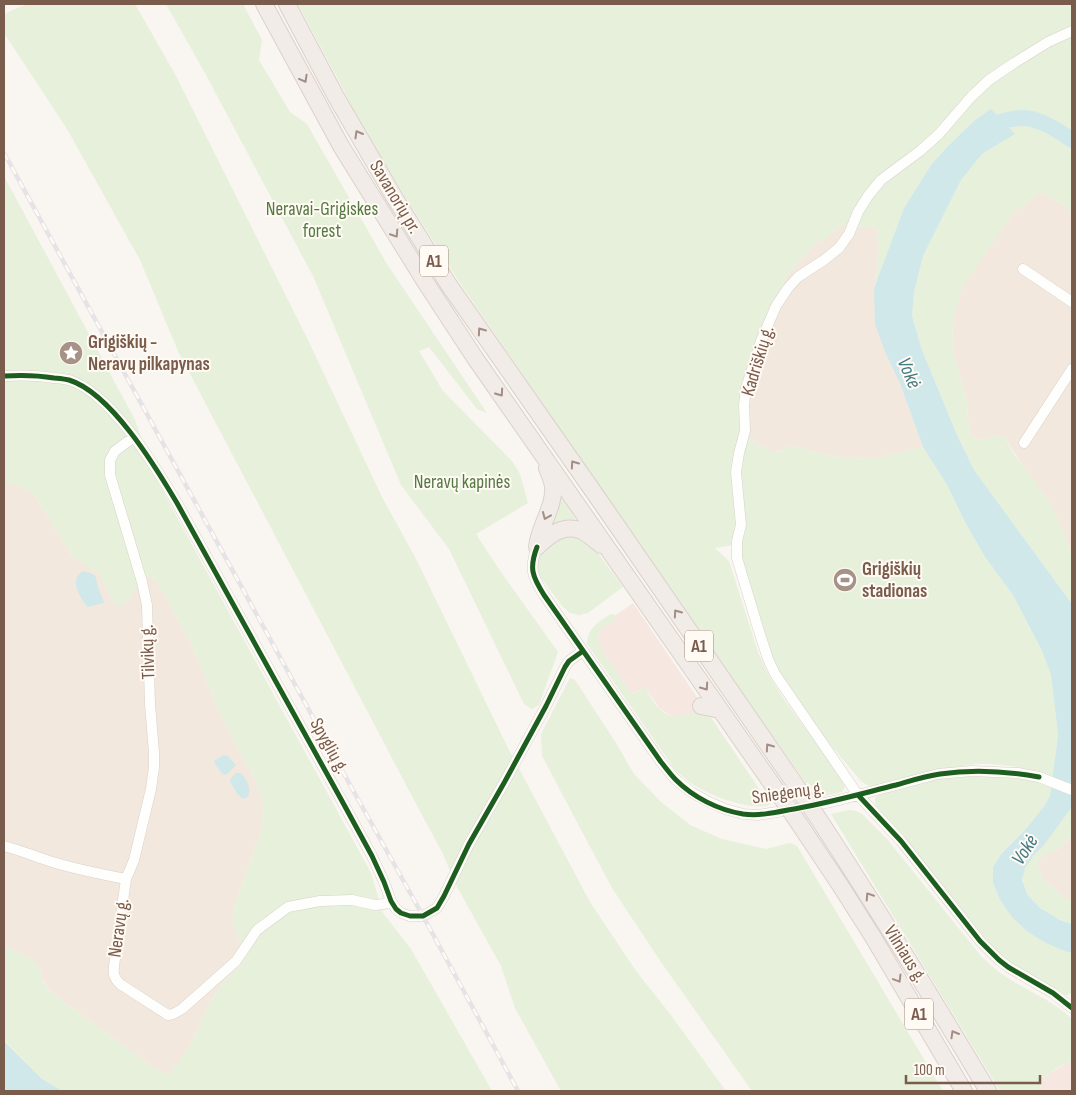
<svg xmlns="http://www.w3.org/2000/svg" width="1076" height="1095" font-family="'Sofia Sans Condensed',sans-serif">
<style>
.residential{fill:#f2e8de}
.commercial{fill:#f6e8e1}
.green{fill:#e7f0db}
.water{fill:#d0e8ea}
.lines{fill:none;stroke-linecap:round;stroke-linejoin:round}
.river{stroke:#d0e8ea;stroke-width:16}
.minor-casing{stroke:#d7d1cb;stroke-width:11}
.trunk-casing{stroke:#dad1cc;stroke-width:18}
.minor{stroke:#fefefd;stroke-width:10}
.trunk{stroke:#f2ece8;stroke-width:16}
.rail-casing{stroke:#e6e3e7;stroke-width:4.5}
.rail{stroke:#fffaf3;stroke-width:2.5;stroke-dasharray:8;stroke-linecap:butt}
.trunk-bridge-casing{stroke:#dad1cc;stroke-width:18;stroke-linecap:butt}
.trunk-bridge{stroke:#f2ece8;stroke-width:16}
.cycleway-casing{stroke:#fffaf3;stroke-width:8}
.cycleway{stroke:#1b5e20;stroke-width:5}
.oneway{stroke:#a48e83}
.labels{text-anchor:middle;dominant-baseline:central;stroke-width:4;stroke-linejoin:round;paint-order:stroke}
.shield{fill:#fffaf3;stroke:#a28b7f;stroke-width:1}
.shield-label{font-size:18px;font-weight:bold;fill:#7a5c4d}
.street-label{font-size:19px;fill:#7a5c4d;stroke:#fffaf3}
.park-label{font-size:19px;fill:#537a41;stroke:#fffaf3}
.poi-label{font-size:19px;font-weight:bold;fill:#7a5c4d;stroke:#fffaf3;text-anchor:start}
.water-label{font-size:20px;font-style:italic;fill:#437c86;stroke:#fffaf3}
</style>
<rect width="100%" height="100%" fill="#f9f5f0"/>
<!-- residential -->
<path class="residential" d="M1041 192 1072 210V553L1060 526 1004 436 994 435 984 440 977 439 970 433 968 420 967 401 954 356 952 326 961 287 1014 212Z
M841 225 877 228 879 250 874 288 885 352 900 384 923 447 871 459 832 456 793 446 772 453 768 449 755 443 742 430 739 420V392L743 374 769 311 788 275 815 243 825 239Z
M4 484H10L23 487 35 496 72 556 98 572 116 606 145 575 156 580 190 641 217 707 238 749 252 774 263 801 262 829 235 904 232 924 243 947 244 961 221 985 211 1001 189 1048 170 1073 164 1074 149 1064 53 994 43 981 39 967 32 960 4 946Z
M1072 835V903L1043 880 1037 863 1044 854 1057 850Z"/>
<!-- commercial -->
<path class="commercial" d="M633 603 712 719 702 715 690 713 679 716H671L659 708 645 687 632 694 604 654 598 639 600 630 615 620 616 615Z
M1069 1062H1072V1091H1040L1041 1082 1044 1078 1048 1074Z"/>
<!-- green -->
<path class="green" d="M27 4H135L176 76 307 338 382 497 416 559 507 746 590 902 636 971 670 1014 726 1091H561L515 1008 501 966 456 885 443 854 414 800 178 351 140 260 67 129 4 33V14Z
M166 4H243L262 40 259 60 290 112 307 124 387 264 487 413 477 409 429 347 419 351 443 391 512 461 520 474 528 503 476 534 498 568 558 652 539 705 532 709 524 704 449 549 401 485 313 276 206 75Z
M298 4H1072V213L1067 207 1041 192 1014 212 962 287 952 326 954 356 967 401 968 420 970 433 977 439 984 440 994 435 1004 436 1014 454 1051 503 1072 553V604L974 470 957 435 922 350 912 316 914 292 923 256 961 180 982 154 1007 139 985 113 975 120 948 146 931 165 904 208 874 288 879 250 877 228 841 225 825 239 815 243 788 275 769 311 743 374 739 392V420L742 430 755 443 768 449 773 453 793 446 832 456 871 459 923 447 947 485 965 522 985 557 1013 595 1042 651 1051 675 1058 735 1050 795 1045 805 1025 830 1001 854 993 867V883L1000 900 1012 917 1067 952H1072V995L1069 993 1067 996 1011 963 994 949 903 835 876 806 875 802V798L881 793C907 787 933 779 960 776 985 773 1010 777 1034 781L1037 773 1012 766 989 764H975L919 774 879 785 869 786 861 781 818 730 773 663 733 545 715 548 729 561 758 652 767 672 781 695 840 776 845 786 844 789 842 792 819 797 808 783H806L700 633 460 283 423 225 379 155 352 106Z
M4 176 135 420 154 475 371 873 383 913 411 949 492 1091H63L42 1079 4 1040V946L32 959 39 967 43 982 53 994 149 1064 164 1074 170 1073 189 1048 211 1001 221 985 244 961 243 947 232 924 235 904 262 829 263 801 252 774 238 749 217 707 190 641 156 580 145 575 127 601 116 607 98 572 72 556 35 496 23 487 10 484H4Z
M558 492 579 524 544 532Z
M567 532 590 542 623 587 588 613 579 615 570 613 563 607 538 574V559L544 546Z
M611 614 616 615 615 620 600 630 598 639 604 654 632 694 635 693 645 686C650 698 660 715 674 716 680 717 684 714 689 713 697 712 705 716 712 719L770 805C749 811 708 795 691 783 686 779 681 775 676 771L587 644C587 629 599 621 611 614Z
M570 678 575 680 616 743 634 774 661 802 690 825 722 839 766 849 790 843 797 846 943 1091H752L661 962 612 888 542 756 541 734Z
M1072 807V835L1057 850 1044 854 1037 863 1043 880 1072 903V924C1052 918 1012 895 1025 868 1029 859 1038 852 1044 844 1054 832 1063 819 1072 807Z
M849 810 856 811 862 814 887 839 981 956C987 961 992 967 999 972 1022 989 1051 999 1072 1019V1062H1069C1056 1069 1039 1075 1040 1091H1000L831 814Z"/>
<!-- water -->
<path class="water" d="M991 109 1015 134 982 154 961 180 923 256 914 292 912 316 922 350 957 435 974 470 1072 604V807L1044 845 1034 855 1025 868 1022 880 1027 894 1040 908 1060 920 1072 924V952H1067L1046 943 1028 932 1012 917 1000 900 993 883V867L1001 854 1025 830 1045 805 1050 795 1058 735 1051 675 1042 651 1013 595 985 557 965 522 947 485 923 447 900 384 885 352 875 324 874 288 904 208 931 165 948 146 975 120Z
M82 571 90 573 95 575 98 587 104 602 103 603 88 607C83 603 75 588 76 582 76 577 79 574 82 571Z
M224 755 228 756 236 765 226 775 222 774 214 762 215 760Z
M236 773C237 773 239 773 240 773 245 775 251 788 249 793 249 797 246 797 243 799L237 794 230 781 231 778Z
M4 1041 42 1079 63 1091H4Z"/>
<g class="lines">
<!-- river -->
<path class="river" d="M982 130C997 121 1021 114 1038 121 1050 125 1062 133 1072 140"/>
<!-- minor casing -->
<g class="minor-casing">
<path id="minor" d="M1072 31 1048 42 1014 63 989 80 971 97 939 134 920 151 881 180 868 196 858 212 849 234 839 248 824 260 798 277 788 288 776 306 761 341 746 388 744 405 745 431 739 453 736 472 741 525 737 541V558L758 628 768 659 775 674 858 795 901 841 980 941 999 960 1008 967 1053 993 1072 1008
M1023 269 1072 302
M4 376C21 375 36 375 54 378 59 378 64 379 69 380 111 393 155 466 177 503L342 801 372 856 384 882 391 901 396 909 401 913 410 916H423L437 908 444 896 469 844 504 783 546 706 565 667 569 661 583 651
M134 437 115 451 110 460V475L142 582 147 605 150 704 154 753V767L151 789 134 860 126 879 114 966C113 974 114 978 120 984L168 1015 173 1014 182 1009 236 961 257 930 288 907 320 901 352 900 375 905 384 904 391 901
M1024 443 1072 369
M537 547C529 568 532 576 544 595L661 762 675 779 691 792 709 802 725 809 743 814 758 815 796 809 839 800 938 774 972 771 1018 773 1039 777 1072 790
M4 846C19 850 34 856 49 861 74 869 100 874 126 879"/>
</g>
<!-- trunk casing -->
<g class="trunk-casing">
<path id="trunk" d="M264 4 341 146 424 280 475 358 781 797
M287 4 335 95 393 195 449 285 602 504 797 787
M537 547C549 535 564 523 582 531 588 534 595 540 601 545
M537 547C539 526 555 507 553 486 552 480 549 473 547 468
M701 706 720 710
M818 818C877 908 933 999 988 1091
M800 825 840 885 873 937 964 1091"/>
</g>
<!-- minor -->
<use href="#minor" class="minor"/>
<!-- trunk -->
<use href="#trunk" class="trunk"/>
<!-- rail casing -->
<g class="rail-casing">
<path id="rail" d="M4 153 344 774 423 916 518 1091"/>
</g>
<!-- rail -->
<use href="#rail" class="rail"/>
<!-- trunk-bridge casing -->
<g class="trunk-bridge-casing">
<path id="trunk-bridge" d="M797 787 818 818
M781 797 800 825"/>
</g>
<!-- trunk-bridge -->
<use href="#trunk-bridge" class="trunk-bridge"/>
<!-- cycleway casing -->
<g class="cycleway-casing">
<path id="cycleway" d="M4 376C21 375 36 375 54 378 59 378 64 379 69 380 111 393 155 466 177 503L342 801 372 856 384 882 391 901 396 909 401 913 410 916H423L437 908 444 896 469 844 504 783 546 706 565 667 569 661 583 651
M537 547C529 568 532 576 544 595L661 762C666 768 670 774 676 780 693 797 718 810 743 814 758 816 773 813 788 810 825 804 860 794 896 785 910 781 925 776 940 774 973 769 1006 771 1039 777
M858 795 901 841 980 941 999 960 1008 967 1053 993 1072 1008"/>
</g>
<!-- cycleway -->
<use href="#cycleway" class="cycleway"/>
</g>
<!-- one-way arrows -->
<defs><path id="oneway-chevron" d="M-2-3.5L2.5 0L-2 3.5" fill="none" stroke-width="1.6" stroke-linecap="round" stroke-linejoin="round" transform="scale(1.25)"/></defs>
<g class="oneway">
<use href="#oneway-chevron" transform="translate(304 79) rotate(61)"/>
<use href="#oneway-chevron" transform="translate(358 134) rotate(-120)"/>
<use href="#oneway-chevron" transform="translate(395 234) rotate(57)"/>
<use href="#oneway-chevron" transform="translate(481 331) rotate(-125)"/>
<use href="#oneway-chevron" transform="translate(500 393) rotate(55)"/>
<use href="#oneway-chevron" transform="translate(574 464) rotate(-125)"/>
<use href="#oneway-chevron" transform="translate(546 516) rotate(113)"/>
<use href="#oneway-chevron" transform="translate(677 613) rotate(-125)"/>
<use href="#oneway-chevron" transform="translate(705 687) rotate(55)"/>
<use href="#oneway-chevron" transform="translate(769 747) rotate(-125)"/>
<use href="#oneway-chevron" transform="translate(869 896) rotate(-123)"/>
<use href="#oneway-chevron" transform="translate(898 979) rotate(59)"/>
<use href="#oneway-chevron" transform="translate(954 1034) rotate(-120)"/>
</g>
<!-- icons -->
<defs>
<g id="sight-disc" transform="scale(1.25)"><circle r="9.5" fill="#a69286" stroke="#fffaf3"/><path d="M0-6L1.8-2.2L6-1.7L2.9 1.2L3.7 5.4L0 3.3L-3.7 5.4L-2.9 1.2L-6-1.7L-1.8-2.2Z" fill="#fff"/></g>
<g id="stadium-disc" transform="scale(1.25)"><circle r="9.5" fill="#a69286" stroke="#fffaf3"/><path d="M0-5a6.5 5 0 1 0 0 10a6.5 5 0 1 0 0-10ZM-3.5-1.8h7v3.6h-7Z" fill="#fff"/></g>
</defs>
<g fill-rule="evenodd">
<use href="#sight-disc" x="71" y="353"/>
<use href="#stadium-disc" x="845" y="580"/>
</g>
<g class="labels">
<!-- shield labels -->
<g class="shield">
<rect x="420" y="245.5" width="28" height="31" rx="4"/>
<rect x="685" y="630.5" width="28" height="31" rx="4"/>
<rect x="905" y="998.5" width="28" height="31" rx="4"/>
</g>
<g class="shield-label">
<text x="434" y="261">A1</text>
<text x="699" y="646">A1</text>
<text x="919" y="1014">A1</text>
</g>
<!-- street labels -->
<g class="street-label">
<text transform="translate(395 197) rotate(59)">Savanorių pr.</text>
<text transform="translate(758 361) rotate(-73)">Kadriškių g.</text>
<text transform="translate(148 652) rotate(-92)">Tilvikų g.</text>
<text transform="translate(329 746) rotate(61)">Spyglių g.</text>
<text transform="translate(788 793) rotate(-8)">Sniegenų g.</text>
<text transform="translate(119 928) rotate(-82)">Neravų g.</text>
<text transform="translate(905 954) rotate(58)">Vilniaus g.</text>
</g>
<!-- park labels -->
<g class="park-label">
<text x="322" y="209">Neravai-Grigiskes<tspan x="322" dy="22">forest</tspan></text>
<text x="462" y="482">Neravų kapinės</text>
</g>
<!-- poi labels -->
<g class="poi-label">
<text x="88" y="342">Grigiškių -<tspan x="88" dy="22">Neravų pilkapynas</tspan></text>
<text x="862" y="569">Grigiškių<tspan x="862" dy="22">stadionas</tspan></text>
</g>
<!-- water labels -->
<g class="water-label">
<text transform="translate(909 373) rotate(67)">Vokė</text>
<text transform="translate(1025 850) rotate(-57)">Vokė</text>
</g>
</g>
<!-- border -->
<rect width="1076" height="1095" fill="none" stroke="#7a5c4d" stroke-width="10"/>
<!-- scale -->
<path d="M906 1075v8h134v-8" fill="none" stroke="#7a5c4d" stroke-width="2.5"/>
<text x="914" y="1075" font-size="15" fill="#7a5c4d" stroke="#fffaf3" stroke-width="4" paint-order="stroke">100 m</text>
</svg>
